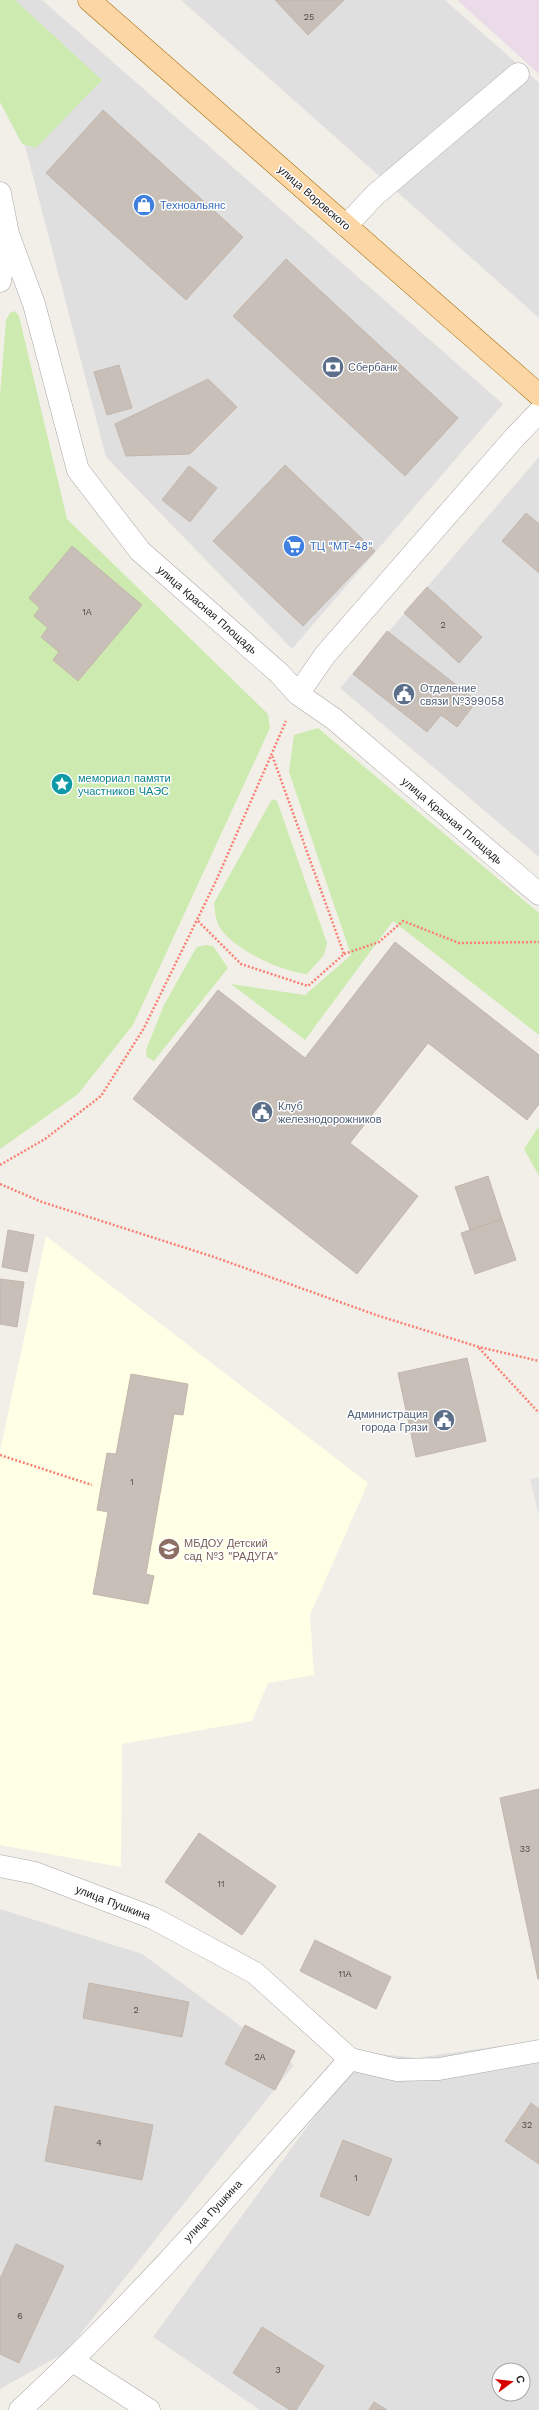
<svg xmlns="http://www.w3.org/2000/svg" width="539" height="2410" font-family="'Work Sans',sans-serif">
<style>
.residential{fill:#e0dfdf;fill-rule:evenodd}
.industrial{fill:#ebdbe8}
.education{fill:#ffffe5}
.grass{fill:#cdebb0}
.parking{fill:#e2e2e2}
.building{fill:#c7bfb8;stroke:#c4b6ab}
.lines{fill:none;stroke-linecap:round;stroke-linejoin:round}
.minor-casing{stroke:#a9a9a9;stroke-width:23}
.major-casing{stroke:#a06b00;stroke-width:23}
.path{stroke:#fa8072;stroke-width:2.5;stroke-dasharray:2 2;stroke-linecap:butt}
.minor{stroke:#fff;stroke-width:22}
.major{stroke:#fcd6a4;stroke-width:22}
.labels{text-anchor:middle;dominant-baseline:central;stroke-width:3;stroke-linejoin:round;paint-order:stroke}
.number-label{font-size:9px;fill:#4b4948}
.street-label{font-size:11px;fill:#222;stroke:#fff}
.shop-label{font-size:11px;fill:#366cbe;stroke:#fff;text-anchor:start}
.service-label{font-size:11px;fill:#4e5e75;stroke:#fff;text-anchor:start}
.culture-label{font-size:11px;fill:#0d838f;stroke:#fff;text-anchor:start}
.education-label{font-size:11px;fill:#785e54;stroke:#fff;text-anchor:start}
</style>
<rect width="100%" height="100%" fill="#f2efe9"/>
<!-- residential -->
<path class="residential" d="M0 0H42L503 404 292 649 106 457 10 88Z
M181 0H445L539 83V318Z
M539 457V857L340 688Z
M0 1909 142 1954 294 2065 66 2352 0 2389Z
M539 2040V2410H260L153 2337 362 2052 417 2058ZM499 2370H523V2394H499Z"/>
<!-- industrial -->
<path class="industrial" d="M457 0H539V74Z"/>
<!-- education -->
<path class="education" d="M46 1236 368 1483 310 1615 314 1675 268 1683 252 1721 122 1744 121 1867 0 1845V1451Z"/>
<!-- grass -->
<path class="grass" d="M0 0H15L102 80 36 148 22 144 0 102Z
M15 311 19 316 67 519 268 714 270 728 133 1025 78 1094 0 1149V395L6 320 10 313Z
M318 728 539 913V1035L393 921 305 1040 231 984 305 995 351 955 289 772 294 735Z
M272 799 277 801 327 943 324 955 307 974C281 971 240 952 223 932 216 924 215 913 214 903Z
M206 945 213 946 228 968 154 1061 147 1057 146 1050 164 1005 192 955 197 947Z
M539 1126V1176L524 1149Z"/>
<!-- parking -->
<path class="parking" d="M539 1477V1516L530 1479Z"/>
<!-- building -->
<path class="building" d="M275 0H344L308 35Z
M103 110 243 237 186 300 46 173Z
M286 259 458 418 405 476 233 316Z
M119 365 132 408 107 415 94 372Z
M208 379 237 407 190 454 126 456 115 424Z
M285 465 375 551 303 626 213 541Z
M189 466 217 488 190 522 162 500Z
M526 513 539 524V573L502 541Z
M72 546 142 605 78 681 53 660 59 652 41 637 48 628 34 616 40 608 29 598Z
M427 587 482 637 459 663 404 613Z
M387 631 477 701 457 727 441 715 427 732 353 674Z
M395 942 539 1055V1104L527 1120 428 1043 350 1143 418 1196 357 1274 133 1099 218 990 305 1058Z
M488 1176 502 1219 470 1230 455 1187Z
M502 1219 516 1260 475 1274 461 1233Z
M8 1230 34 1235 27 1272 2 1267Z
M0 1279 24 1282 17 1327 0 1324Z
M467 1358 486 1441 416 1457 398 1373Z
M131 1374 188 1384 183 1415 174 1414 146 1574 154 1576 148 1604 93 1594 108 1512 97 1510 107 1453 116 1454Z
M539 1789V1979H538L500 1798Z
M199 1833 276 1886 242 1935 165 1882Z
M315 1940 391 1977 376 2009 300 1971Z
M89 1983 189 2002 182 2037 83 2018Z
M245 2025 295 2051 275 2090 225 2064Z
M531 2103 539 2109V2164L505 2141Z
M55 2106 153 2125 142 2180 45 2161Z
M343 2140 392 2159 369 2216 320 2196Z
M16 2244 64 2266 19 2363 0 2354V2279Z
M262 2327 324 2366 296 2410H290L233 2373Z
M374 2402 387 2410H369Z"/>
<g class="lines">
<!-- minor casing -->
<g class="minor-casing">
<path id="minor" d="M0 193 8 234 0 281
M346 226 375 195 518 74
M8 234 34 304 78 470 140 551 279 673 298 694 334 719 539 894
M298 694 325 655 515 437 539 412
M0 1866 35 1873 153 1918 255 1973 350 2059 397 2070 439 2069 539 2051
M73 2361 149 2410
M20 2410C138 2301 243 2179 350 2059"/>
</g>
<!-- major casing -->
<g class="major-casing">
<path id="major" d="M89 0 539 395"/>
</g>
<!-- path -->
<path class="path" d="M198 921 241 964 308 986 344 954 272 755
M344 954 379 942 403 921 459 943 539 942
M0 1165 45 1139 101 1096 144 1028 216 881 286 721
M0 1184 42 1202 214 1257 379 1316 479 1347 539 1361
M479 1348 539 1413
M0 1455 92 1485"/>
<!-- minor -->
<use href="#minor" class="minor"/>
<!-- major -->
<use href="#major" class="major"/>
</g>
<!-- icons -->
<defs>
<g id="shop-disc" transform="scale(1.15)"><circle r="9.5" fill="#3f7fe0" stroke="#fff"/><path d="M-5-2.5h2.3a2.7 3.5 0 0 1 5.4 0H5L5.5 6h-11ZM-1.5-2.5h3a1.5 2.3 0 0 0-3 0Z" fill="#fff"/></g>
<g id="bank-disc" transform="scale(1.15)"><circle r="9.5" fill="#5c6f8a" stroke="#fff"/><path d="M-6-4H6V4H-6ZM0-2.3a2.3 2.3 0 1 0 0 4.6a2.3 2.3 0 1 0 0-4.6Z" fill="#fff"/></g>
<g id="supermarket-disc" transform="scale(1.15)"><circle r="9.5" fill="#3f7fe0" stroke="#fff"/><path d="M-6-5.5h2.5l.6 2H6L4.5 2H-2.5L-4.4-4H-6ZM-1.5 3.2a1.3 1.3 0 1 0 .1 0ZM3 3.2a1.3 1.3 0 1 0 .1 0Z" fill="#fff"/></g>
<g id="civic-disc" transform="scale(1.15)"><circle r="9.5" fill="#5c6f8a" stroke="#fff"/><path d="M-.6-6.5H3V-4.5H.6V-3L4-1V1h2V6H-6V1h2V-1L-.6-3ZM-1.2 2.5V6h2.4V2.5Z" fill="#fff"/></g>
<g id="sight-disc" transform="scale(1.15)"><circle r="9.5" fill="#0f9aa8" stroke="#fff"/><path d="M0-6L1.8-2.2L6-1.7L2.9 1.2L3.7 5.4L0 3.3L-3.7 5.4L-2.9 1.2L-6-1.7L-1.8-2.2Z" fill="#fff"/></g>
<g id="school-disc" transform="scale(1.15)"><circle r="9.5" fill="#8d6e63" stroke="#fff"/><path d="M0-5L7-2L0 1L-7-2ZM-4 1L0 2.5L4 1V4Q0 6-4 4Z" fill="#fff"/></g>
</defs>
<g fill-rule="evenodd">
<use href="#shop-disc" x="144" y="205"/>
<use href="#bank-disc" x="333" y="367"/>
<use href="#supermarket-disc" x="294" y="546"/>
<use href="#civic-disc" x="404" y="694"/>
<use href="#sight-disc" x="62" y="784"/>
<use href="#civic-disc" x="262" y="1112"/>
<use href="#civic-disc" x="444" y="1420"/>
<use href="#school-disc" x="169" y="1549"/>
</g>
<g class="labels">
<!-- number labels -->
<g class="number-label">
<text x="309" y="17">25</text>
<text x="87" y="612">1А</text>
<text x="443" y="625">2</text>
<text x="132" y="1482">1</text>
<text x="525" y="1849">33</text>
<text x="221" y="1884">11</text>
<text x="345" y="1974">11А</text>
<text x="136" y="2010">2</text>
<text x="260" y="2057">2А</text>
<text x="527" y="2125">32</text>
<text x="99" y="2143">4</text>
<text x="356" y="2178">1</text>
<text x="20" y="2316">6</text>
<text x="278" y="2370">3</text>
</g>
<!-- street labels -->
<g class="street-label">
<text transform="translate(314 198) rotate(41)">улица Воровского</text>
<text transform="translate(207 610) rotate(41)">улица Красная Площадь</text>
<text transform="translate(452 821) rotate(40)">улица Красная Площадь</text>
<text transform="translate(113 1903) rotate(21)">улица Пушкина</text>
<text transform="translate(213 2211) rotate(-47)">улица Пушкина</text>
</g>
<!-- shop labels -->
<g class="shop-label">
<text x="160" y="205">Техноальянс</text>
<text x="310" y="546">ТЦ "МТ-48"</text>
</g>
<!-- service labels -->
<g class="service-label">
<text x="348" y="367">Сбербанк</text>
<text x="420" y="688">Отделение<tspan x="420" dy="13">связи №399058</tspan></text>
<text x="278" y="1106">Клуб<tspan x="278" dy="13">железнодорожников</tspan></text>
<text x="428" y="1414" text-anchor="end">Администрация<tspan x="428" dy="13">города Грязи</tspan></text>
</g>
<!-- culture labels -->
<g class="culture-label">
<text x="78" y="778">мемориал памяти<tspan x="78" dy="13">участников ЧАЭС</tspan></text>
</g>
<!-- education labels -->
<g class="education-label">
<text x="184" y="1543">МБДОУ Детский<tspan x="184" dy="13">сад №3 "РАДУГА"</tspan></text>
</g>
</g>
<!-- north arrow -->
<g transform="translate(511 2382) rotate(75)"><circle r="19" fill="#ffffff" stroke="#a7a7a7"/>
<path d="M0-3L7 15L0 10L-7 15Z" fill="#d40000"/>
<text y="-6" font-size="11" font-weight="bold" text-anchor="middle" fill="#222222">С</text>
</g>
</svg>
